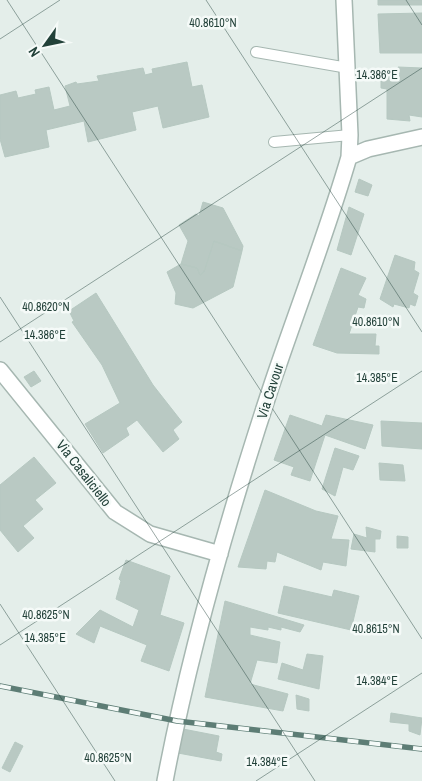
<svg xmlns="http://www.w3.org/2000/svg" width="422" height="781" font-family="'Archivo Narrow',sans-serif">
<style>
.building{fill:#b9c9c3;stroke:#b6c8c1}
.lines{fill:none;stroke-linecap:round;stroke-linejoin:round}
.service-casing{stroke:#a6b7b1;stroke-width:12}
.minor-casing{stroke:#a6b7b1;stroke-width:18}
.service{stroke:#fff;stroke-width:10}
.minor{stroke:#fff;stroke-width:15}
.rail-casing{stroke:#5d7d75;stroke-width:5.5}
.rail{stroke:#f5faf8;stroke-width:4;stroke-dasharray:11;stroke-linecap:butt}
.ticks{fill:none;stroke:#224139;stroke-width:1;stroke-opacity:0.45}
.labels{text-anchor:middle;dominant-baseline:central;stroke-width:5;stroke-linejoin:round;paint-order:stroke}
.street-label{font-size:14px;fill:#224139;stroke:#f5faf8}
.ticks-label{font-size:12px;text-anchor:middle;fill:#224139;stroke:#f5faf8;stroke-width:5;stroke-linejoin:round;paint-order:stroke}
</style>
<rect width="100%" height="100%" fill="#e4eeea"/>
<!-- building -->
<path class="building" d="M378 0H422V5H378Z
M422 13V53H380L378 14Z
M187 62 192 87 202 85 209 117 163 128 158 106 132 112 136 130 88 142 84 121 46 130 49 147 5 157 0 139V95L16 91 18 98 36 94 35 90 49 87 54 110 70 106 65 86 76 82 77 84 99 81 97 76 143 68 145 75 153 73 152 69Z
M398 67 422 68V117L409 115 410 121 387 119V89L381 88V71L399 72Z
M359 179 372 185 368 196 355 192Z
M203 202 223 208 243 246 242 251 214 241 204 272 200 275 197 268 181 264 188 241 179 225 196 214 199 216Z
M349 207 364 214 351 255 337 250Z
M214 241 242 251 233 287 193 308 175 304 176 293 167 272 181 264 197 268 200 275 204 272Z
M395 255 415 262 414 270 419 273 413 293 418 296 415 306 410 304 409 308 394 304 393 307 380 299Z
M341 268 366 278 358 295 366 299 364 308 358 307 349 334H376L375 346H379V354L337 353 313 345Z
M96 293 153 385 182 422 173 430 179 439 163 452 137 420 126 428 129 435 103 453 85 424 120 403 102 365 72 322 74 321 69 311Z
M34 371 41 381 31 387 24 377Z
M290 415 322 426 326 415 373 425 365 449 325 435 310 481 291 475 294 467 274 460Z
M381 421 422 423V449L382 446Z
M335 448 359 456 353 470 343 467 335 496 322 489Z
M34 457 56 483 35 500 43 509 23 526 34 538 18 552 0 530V485Z
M379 463 403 465 405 481 380 480Z
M265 490 316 511 338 516 331 539 349 540 346 566 323 562 321 570 277 552 275 562 267 561 266 569 238 567Z
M366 527 381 531 380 539H375V552L351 549 354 534 367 538Z
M397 536 408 537V548H397Z
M126 560 170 576 160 615 184 623 169 671 141 661 147 645 100 626 94 643 76 634 100 610 133 627 139 610 116 599 121 581 119 579Z
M284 586 332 597 334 590 359 596 351 630 278 613Z
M225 601 304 625 300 632 281 627V630L268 627V630L250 627V635L280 642 277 663 257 660 250 684 288 694 283 711 205 697Z
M307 654 323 656 319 689 278 679 282 663 303 670Z
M296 695 309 699V711L297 709Z
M391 713 422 718 420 735 409 731V724L390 722Z
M183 729 219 736 216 752 222 754 221 761 178 753Z
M15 742 23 746 10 772 2 768Z"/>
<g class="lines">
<!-- service casing -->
<g class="service-casing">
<path id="service" d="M256 52 348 68
M274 142 350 135"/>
</g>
<!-- minor casing -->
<g class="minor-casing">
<path id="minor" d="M349 157 368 149 422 137
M0 370 115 512 150 534 220 554
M165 781C190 649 228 518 270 390 296 312 326 236 349 157L350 135 344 0"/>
</g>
<!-- service -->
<use href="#service" class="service"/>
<!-- minor -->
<use href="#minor" class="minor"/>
<!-- rail casing -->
<g class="rail-casing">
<path id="rail" d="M0 686 177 721 422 749"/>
</g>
<!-- rail -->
<use href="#rail" class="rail"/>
</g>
<!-- ticks -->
<path class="ticks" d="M7 0 422 639M206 0 422 332M406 0 422 25M0 39 60 0M0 297 315 781M0 342 422 68M0 604 115 781M0 645 422 371M256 781 422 673"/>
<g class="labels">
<!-- street labels -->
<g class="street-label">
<text transform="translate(270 391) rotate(-72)">Via Cavour</text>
<text transform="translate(84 473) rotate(52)">Via Casaliciello</text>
</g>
</g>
<g class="ticks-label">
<text x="213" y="27">40.8610°N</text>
<text x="377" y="79">14.386°E</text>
<text x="46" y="311">40.8620°N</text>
<text x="376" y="326">40.8610°N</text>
<text x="45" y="339">14.386°E</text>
<text x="377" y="382">14.385°E</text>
<text x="46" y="619">40.8625°N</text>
<text x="376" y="633">40.8615°N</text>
<text x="45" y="642">14.385°E</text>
<text x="377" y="685">14.384°E</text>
<text x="108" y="762">40.8625°N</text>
<text x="267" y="766">14.384°E</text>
</g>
<!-- north arrow -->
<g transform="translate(45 45) rotate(237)" stroke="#f5faf8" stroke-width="4" paint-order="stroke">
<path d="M0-4L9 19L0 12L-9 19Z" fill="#224139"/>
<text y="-8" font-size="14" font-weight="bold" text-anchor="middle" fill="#224139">N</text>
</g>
</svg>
